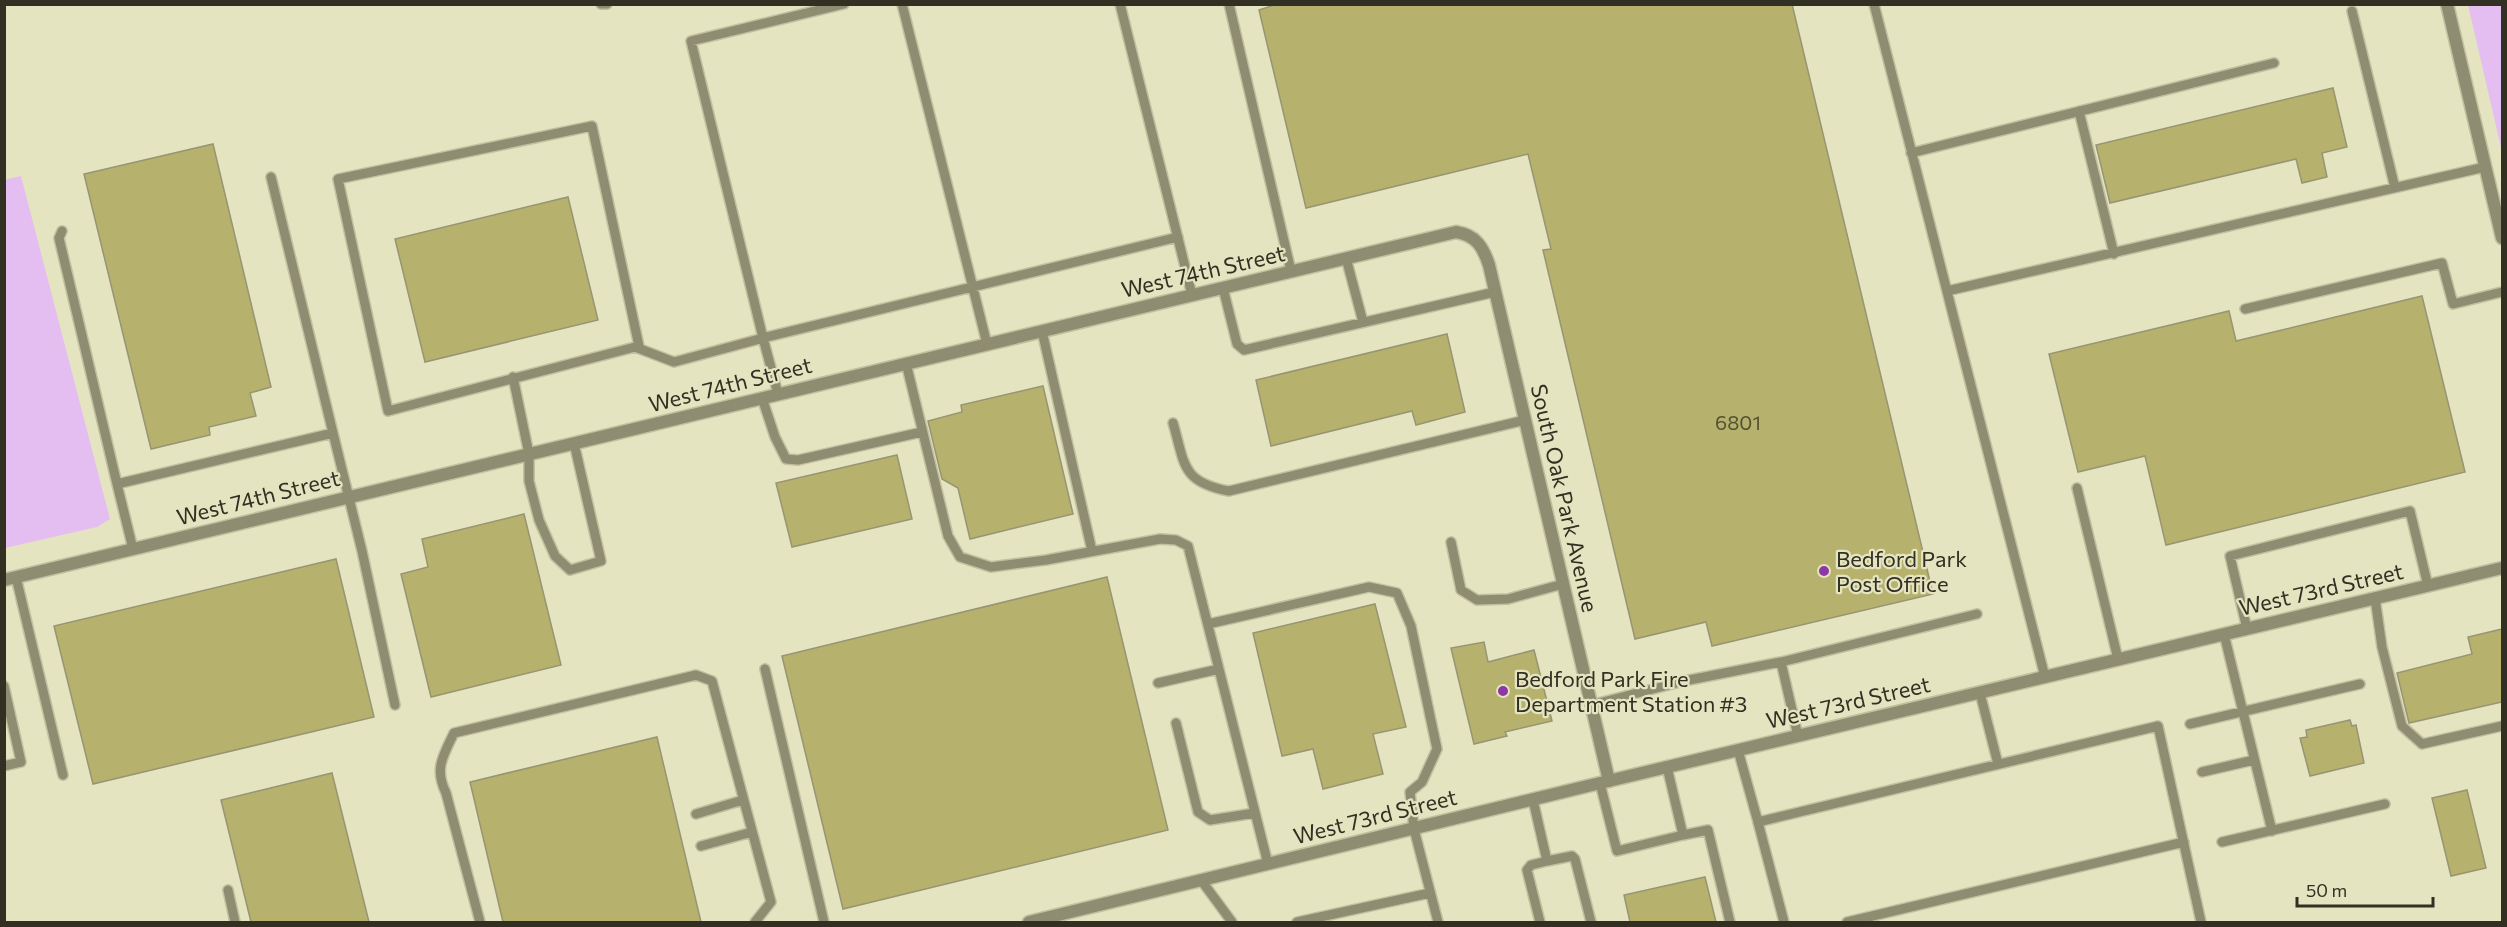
<svg xmlns="http://www.w3.org/2000/svg" width="2507" height="927" font-family="Commissioner,sans-serif">
<style>
.green{fill:#e5bef1}
.building{fill:#b6b16c;stroke:#979574;stroke-width:1.5}
.lines{fill:none;stroke-linecap:round;stroke-linejoin:round}
.service-casing{stroke:#c1c0a1;stroke-width:12}
.minor-casing{stroke:#c1c0a1;stroke-width:15}
.tertiary-casing{stroke:#c1c0a1;stroke-width:15}
.service{stroke:#8f8d71;stroke-width:9}
.minor{stroke:#8f8d71;stroke-width:12}
.tertiary{stroke:#8f8d71;stroke-width:12}
.poi-dot{fill:#8c37a5;stroke:#e5e4c0;stroke-width:2}
.labels{text-anchor:middle;dominant-baseline:central;stroke-width:4.5;stroke-linejoin:round;paint-order:stroke}
.number-label{font-size:20px;fill:#525035}
.street-label{font-size:22px;fill:#313023;stroke:#e5e4c0}
.poi-label{font-size:22px;fill:#313023;stroke:#e5e4c0;text-anchor:start}
</style>
<rect width="100%" height="100%" fill="#e5e4c0"/>
<!-- green -->
<path class="green" d="M2468 5H2502V152Z
M21 176 110 519 97 527 5 548 4 180Z"/>
<!-- building -->
<path class="building" d="M1277 4H1792L1933 594 1712 646 1706 622 1635 639 1543 250 1551 249 1528 154 1306 208 1259 10Z
M2333 88 2347 147 2322 153 2327 177 2302 183 2296 159 2110 203 2096 145Z
M213 144 271 387 250 393 256 416 209 427 210 435 151 449 84 174Z
M568 197 598 320 425 362 395 239Z
M2422 296 2465 472 2166 545 2145 456 2078 472 2049 354 2229 311 2236 341Z
M1447 334 1465 412 1416 425 1412 411 1271 446 1256 380Z
M1043 386 1073 514 970 539 958 488 942 479 928 421 962 412 961 405Z
M897 455 912 519 792 547 776 483Z
M524 514 561 665 431 697 401 574 428 567 422 539Z
M336 559 374 717 93 784 54 626Z
M1107 577 1168 830 843 909 782 656Z
M1375 604 1406 727 1373 734 1383 774 1323 789 1313 749 1282 756 1253 633Z
M2502 629V702L2409 723 2397 673 2472 654 2468 637Z
M1484 642 1488 662 1534 650 1552 721 1505 732 1507 736 1474 744 1451 648Z
M2350 720 2352 726 2356 725 2364 763 2310 776 2300 738 2307 737 2306 730Z
M657 737 701 922H503L470 782Z
M332 773 369 922H251L221 800Z
M2467 790 2486 868 2451 876 2432 798Z
M1705 877 1716 922H1630L1624 895Z"/>
<g class="lines">
<!-- service casing -->
<g class="service-casing">
<path id="service" d="M601 4H607
M902 4 987 344
M1120 4 1192 295
M1229 4 1291 271
M1874 4 2045 677
M2352 11 2395 188
M2079 111 2114 254
M592 126 639 346 388 411 338 179Z
M1911 153 2274 63
M271 177 333 433
M62 231 59 238 117 484
M1346 258 1363 322
M1223 288 1237 344 1244 350 1495 292
M1947 291 2485 167
M2245 309 2442 263 2453 304 2502 292
M1042 331 1092 551
M635 347 674 362 763 338 691 41 844 4
M906 363 948 536 960 557 991 567 1046 560 1160 539 1176 540 1188 546 1268 864
M513 377 529 454V481L539 520 555 556 570 570 601 561 574 443
M778 394 763 338 1178 237
M762 398 775 437 786 459 798 460 922 432
M1173 423C1185 464 1181 482 1229 491L1525 420
M2077 488 2118 659
M1451 542 1461 590 1477 600 1508 599 1563 584
M133 549 117 484 333 433 362 551 395 705
M16 577 63 775
M2375 598 2382 647 2402 726 2422 744 2502 726
M1208 624 1369 587 1397 593 1411 626 1437 749 1422 782 1410 792 1414 829 1438 922
M2247 629 2230 556 2410 511 2428 586
M2224 634 2272 831
M765 669 824 922
M1158 683 1219 669
M4 686 21 762 4 766
M1980 693 1998 764
M1591 705 1684 681 1781 662
M1176 723 1198 812 1210 820 1255 813
M2190 724 2360 684
M1798 736 1781 662 1977 614
M1738 750 1758 822
M2202 772 2254 760
M1600 783 1617 851 1683 835 1667 767
M1533 800 1547 861 1531 865 1527 870 1540 922
M696 814 743 800
M1683 835 1708 830 1730 922
M2222 842 2385 804
M701 846 752 832
M1547 861 1572 856 1575 859 1591 922
M1201 880 1232 922
M228 890 235 922
M480 922 446 793C434 769 443 756 454 733L696 675 712 681 771 902 755 922
M1297 922 1430 893
M1784 922 1758 822 2158 726 2201 922
M1847 922 2184 842"/>
</g>
<!-- minor casing -->
<g class="minor-casing">
<path id="minor" d="M4 580 1456 232C1476 235 1483 247 1489 265L1609 781"/>
</g>
<!-- tertiary casing -->
<g class="tertiary-casing">
<path id="tertiary" d="M2447 4 2502 238
M1029 922 1600 783 2502 568"/>
</g>
<!-- service -->
<use href="#service" class="service"/>
<!-- minor -->
<use href="#minor" class="minor"/>
<!-- tertiary -->
<use href="#tertiary" class="tertiary"/>
</g>
<!-- markers -->
<g class="poi-dot">
<circle cx="1824" cy="571" r="6"/>
<circle cx="1503" cy="691" r="6"/>
</g>
<g class="labels">
<!-- number labels -->
<g class="number-label">
<text x="1738" y="422">6801</text>
</g>
<!-- street labels -->
<g class="street-label">
<text transform="translate(1203 271) rotate(-13)">West 74th Street</text>
<text transform="translate(730 384) rotate(-14)">West 74th Street</text>
<text transform="translate(258 497) rotate(-14)">West 74th Street</text>
<text transform="translate(1565 498) rotate(77)">South Oak Park Avenue</text>
<text transform="translate(2321 589) rotate(-13)">West 73rd Street</text>
<text transform="translate(1848 702) rotate(-13)">West 73rd Street</text>
<text transform="translate(1375 816) rotate(-14)">West 73rd Street</text>
</g>
<!-- poi labels -->
<g class="poi-label">
<text x="1836" y="558">Bedford Park<tspan x="1836" dy="25">Post Office</tspan></text>
<text x="1515" y="678">Bedford Park Fire<tspan x="1515" dy="25">Department Station #3</tspan></text>
</g>
</g>
<!-- border -->
<rect width="2507" height="927" fill="none" stroke="#313023" stroke-width="12"/>
<!-- scale -->
<path d="M2297 897v9h136v-9" fill="none" stroke="#313023" stroke-width="3"/>
<text x="2306" y="897" font-size="18" fill="#313023" stroke="#e5e4c0" stroke-width="4.5" paint-order="stroke">50 m</text>
</svg>
